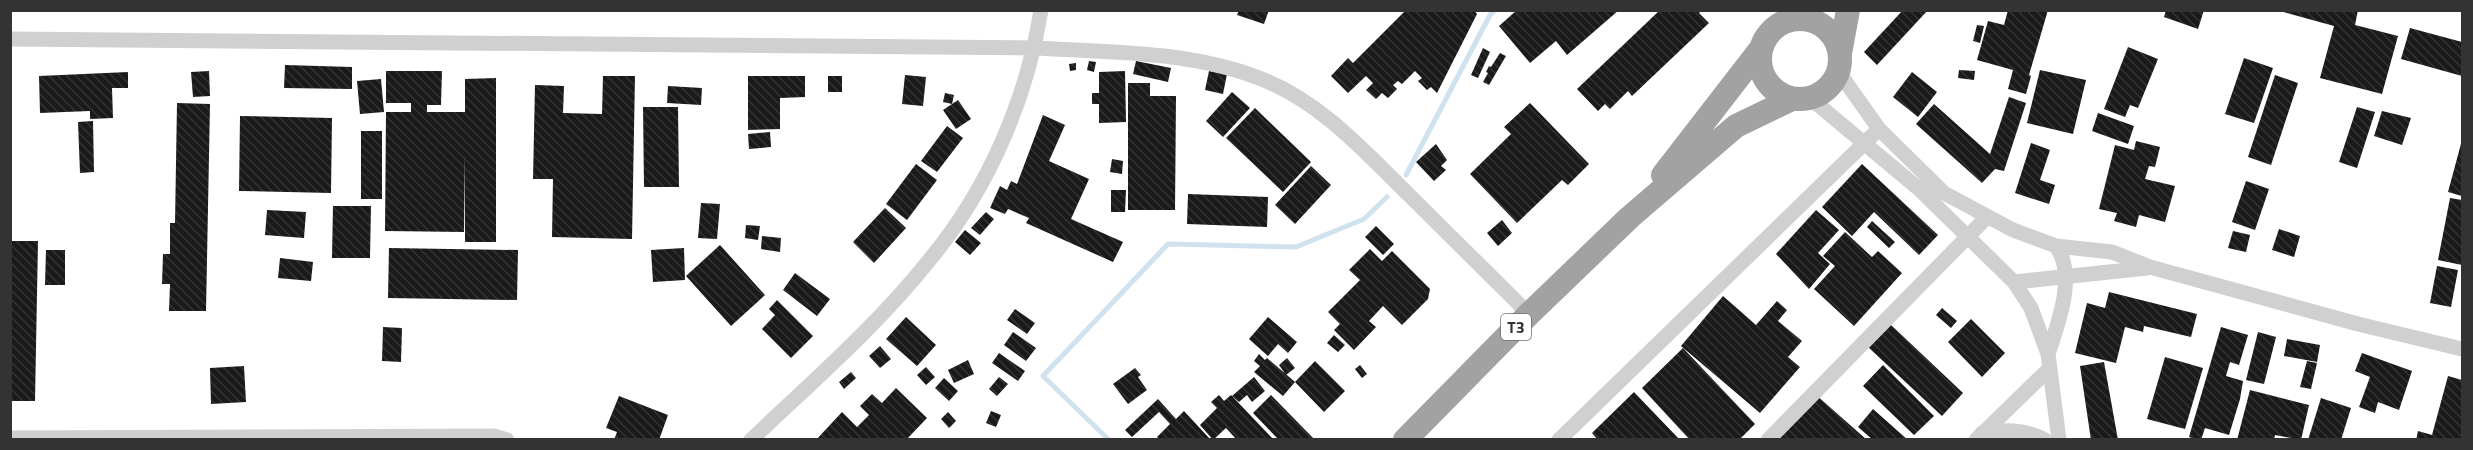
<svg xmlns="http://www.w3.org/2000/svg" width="2473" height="450" font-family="'Titillium Web',sans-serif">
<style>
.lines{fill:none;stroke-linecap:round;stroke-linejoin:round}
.stream{stroke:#cfe2ee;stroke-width:5}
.building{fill:url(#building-back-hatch)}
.minor{stroke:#d0d0d0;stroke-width:15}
.trunk{stroke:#a2a2a2;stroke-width:24}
.labels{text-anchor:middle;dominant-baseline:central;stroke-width:6;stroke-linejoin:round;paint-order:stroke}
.shield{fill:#fff;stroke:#707070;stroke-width:1.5}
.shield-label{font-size:16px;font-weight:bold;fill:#333}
</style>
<defs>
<pattern id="building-back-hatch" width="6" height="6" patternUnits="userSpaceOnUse" patternTransform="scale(1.5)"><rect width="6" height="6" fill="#1a1a1a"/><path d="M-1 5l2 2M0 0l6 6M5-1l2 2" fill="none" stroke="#333"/></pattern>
</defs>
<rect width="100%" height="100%" fill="#fff"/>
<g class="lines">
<!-- stream -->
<path class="stream" d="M1406 175 1490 15 1495 10
M1109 440 1043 376 1168 244 1296 247 1364 219 1387 197"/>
</g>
<!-- building -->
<path class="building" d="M1239 10H1269L1264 24 1237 15Z
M1406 10H1474L1477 14 1437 93 1431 87 1427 90 1418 81 1422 78 1415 71 1402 84 1398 81 1393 85 1397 89 1388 98 1382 93 1376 99 1366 90 1373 83 1366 76 1348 93 1331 76 1348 58 1353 63Z
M1517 10H1619L1567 55 1556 41 1530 63 1499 26Z
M1660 10H1702L1699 13 1709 23 1632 96 1628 91 1610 109 1605 104 1598 111 1577 89Z
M1903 10H1928L1877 65 1864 52Z
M2008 10H2048L2029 75 2031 76 2026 94 2008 89 2013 70 1977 60 1988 21 2004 25Z
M2166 10H2204L2198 29 2164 17Z
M2276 10H2358L2355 25 2398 36 2382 94 2320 78 2334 26Z
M1977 25 1984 26 1980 43 1973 41Z
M2410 28 2462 42V76L2401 59Z
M2128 47 2158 59 2138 108 2130 105 2125 117 2104 109Z
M1483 48 1490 52 1478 78 1471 75Z
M1500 53 1506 56 1489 85 1483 82 1488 73 1486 72 1489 66 1491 67Z
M2244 58 2273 68 2254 123 2225 114Z
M1089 61 1096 62 1094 72 1087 70Z
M1136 61 1171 68 1168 82 1133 74Z
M1076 63V70L1070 71 1069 64Z
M285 65 352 67V89L284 88Z
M1959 70 1975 71 1974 80 1958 78Z
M2040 70 2086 80 2073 134 2027 123Z
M209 71 210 96 193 97 191 72Z
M386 71H442L441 105H427V112H465V79L496 78V242H465V154L464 232 385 231 386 112H411V103H386Z
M1125 71 1126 122 1099 123V104H1092V93H1099V72Z
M1209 71 1227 74 1223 94 1205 90Z
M128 72V88H112L113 118 90 119V111L40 113 39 76Z
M1912 72 1937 92 1918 117 1893 97Z
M905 75 926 77 923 106 902 104Z
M2275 75 2298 83 2271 165 2248 157Z
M603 76H635L632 239 552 237 553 179H533L535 85 564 86 563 113 602 114Z
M748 76H805V97L780 98V129L748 130Z
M828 76H842V92H828Z
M381 79 384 112 360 114 357 81Z
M1128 83H1150V96H1176L1175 210H1128Z
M668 86 702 88 701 105 667 103Z
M1232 92 1250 108 1223 137 1206 121Z
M945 93 954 95 952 104 943 102Z
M2009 97 2026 103 2004 171 1995 169 1982 183 1916 124 1934 104 1990 154Z
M958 100 971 119 956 129 943 110Z
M177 103 210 104 206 311H169L170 284H162L163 254H170V223H175Z
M1530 103 1589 164 1568 185 1562 180 1517 223 1470 174 1511 134 1504 127Z
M643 107H678L679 187H644Z
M2357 107 2375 112 2357 168 2339 162Z
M1255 108 1311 162 1283 192 1226 138Z
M2382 111 2411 118 2402 145 2374 136Z
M2098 113 2134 126 2128 144 2092 131Z
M1043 115 1065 125 1049 161 1089 179 1071 219 1123 242 1113 262 1026 223 1029 218 1008 209 1005 214 990 208 1000 186 1007 190 1011 181 1017 184Z
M240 116 332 118 331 193 239 191Z
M93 121 94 172 80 173 78 122Z
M947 126 963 138 937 172 921 161Z
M361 131H382V199H361Z
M770 132 771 147 749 149 748 134Z
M2462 140V196L2448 192Z
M2136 141 2160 147 2155 167 2149 166 2145 179 2175 186 2165 222 2139 215 2136 227 2114 221 2117 213 2099 209 2115 145 2134 150Z
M2031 143 2050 150 2040 180 2055 185 2049 204 2015 193Z
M1436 144 1447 160 1441 166 1446 170 1434 181 1416 162Z
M1112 159 1123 161 1122 174 1110 172Z
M916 164 937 180 907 220 886 204Z
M1862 164 1938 235 1919 255 1874 212 1852 236 1822 207Z
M1311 166 1331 185 1295 224 1275 205Z
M2246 181 2269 189 2255 230 2232 222Z
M1111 190H1126L1125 212H1111Z
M1188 194 1268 197 1267 227 1187 224Z
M2450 198 2462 200V265L2438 260Z
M701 203 720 204 717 239 698 238Z
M333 206H371L370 258H332Z
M885 208 906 228 874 263 853 242Z
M267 210 306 212 304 238 265 235Z
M1816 210 1839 230 1818 253 1830 264 1809 289 1776 254Z
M986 212 994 219 980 235 971 228Z
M1502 220 1512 233 1498 246 1487 233Z
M1872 221 1895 242 1889 248 1867 227Z
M746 225 760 226 758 240 745 238Z
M1376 226 1394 244 1383 255 1365 237Z
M2279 229 2300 236 2294 257 2272 250Z
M965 230 981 243 970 255 955 242Z
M2233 231 2250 235 2246 252 2228 248Z
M1845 232 1872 257 1878 251 1902 273 1854 326 1814 289 1835 266 1823 256Z
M762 236 781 238 780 252 761 249Z
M10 241H38L35 401H10Z
M720 245 765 295 731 326 686 276Z
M389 248 518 250 517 300 388 298Z
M684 248 685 280 653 282 651 250Z
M1370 249 1382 261 1392 251 1430 289 1428 299 1402 325 1383 306 1369 321 1376 327 1354 350 1334 330 1340 324 1328 312 1360 280 1349 270Z
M46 250H65V285H45Z
M280 258 313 262 311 281 278 278Z
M2437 266 2458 270 2451 307 2430 303Z
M795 273 830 299 817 316 783 290Z
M2109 292 2197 314 2191 337 2144 326 2143 332 2125 327 2116 363 2075 353 2087 303 2105 308Z
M1723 296 1756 325 1777 301 1787 310 1778 321 1802 341 1788 357 1800 367 1760 413 1681 346Z
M777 300 813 336 791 358 762 329 775 315 769 309Z
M1942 308 1957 321 1951 328 1936 315Z
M1015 309 1035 323 1027 334 1007 320Z
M906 317 936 345 917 366 886 339Z
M1268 317 1297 342 1288 353 1278 344 1268 356 1249 339Z
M1971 319 2005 353 1982 377 1948 342Z
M1889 323 1963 393 1942 416 1868 347Z
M383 327 402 328 401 362 382 361Z
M2221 327 2248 335 2239 365 2230 362 2226 376 2243 381 2240 399 2229 435 2205 428 2201 440H2197L2189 437Z
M1013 332 1036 348 1026 361 1004 345Z
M2258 332 2276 337 2264 384 2246 380Z
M1334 335 1345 345 1338 352 1327 343Z
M2287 339 2320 345 2317 362 2284 356Z
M880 346 891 359 880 368 869 356Z
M1683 348 1755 424 1739 440H1690L1642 388Z
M999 353 1025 371 1018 381 992 363Z
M2362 353 2412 371 2399 410 2378 402 2375 413 2359 407 2370 377 2355 371Z
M1259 354 1265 360 1267 358 1295 382 1283 396 1254 372 1260 366 1254 361Z
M2165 357 2203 368 2185 429 2147 419Z
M1287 358 1295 368 1286 375 1279 365Z
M968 360 974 374 954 383 948 370Z
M1315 361 1345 391 1324 412 1295 382Z
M2307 361 2317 363 2311 389 2300 387Z
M2104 362 2118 440H2091L2080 366Z
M1360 365 1367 374 1362 378 1355 369Z
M1883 365 1934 416 1914 435 1863 386Z
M244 366 246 402 211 404 210 368Z
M926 367 935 377 926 385 917 375Z
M1135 368 1141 375 1138 377 1147 390 1128 404 1113 384Z
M851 372 856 378 844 389 839 382Z
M2448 376 2462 380V440H2416L2418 431 2432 435Z
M999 377 1008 384 997 396 989 389Z
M1254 377 1265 391 1252 402 1247 395 1239 402 1232 396Z
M944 378 958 391 949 401 935 388Z
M896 388 927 418 906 440H816L842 412 857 427 869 415 860 406 872 394 882 403Z
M2250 390 2309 405 2301 440 2275 435 2274 440H2237Z
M1634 392 1680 440H1598L1592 433Z
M1815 394 1867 440H1778Z
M1219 395 1224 401 1231 395 1274 440H1237L1226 428 1213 440 1200 425 1217 408 1211 402Z
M1271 395 1315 440H1279L1253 413Z
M619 396 668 415 659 440H614L617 432 606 428Z
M2321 398 2351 408 2341 440H2308Z
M1158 399 1176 419 1184 411 1209 438 1159 440 1157 437 1170 424 1159 412 1132 437 1125 430Z
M1873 409 1908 440H1873L1858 427Z
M991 411 1001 415 996 427 986 423Z
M948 412 956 421 949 428 941 419Z"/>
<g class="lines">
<!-- minor -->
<path class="minor" d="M10 39 1035 48C1109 52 1189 51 1259 78 1320 101 1364 151 1409 195 1449 235 1489 274 1529 314
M1838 71 1879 129 1944 193 2013 230 2056 246 2112 252 2150 267 2358 324 2462 349
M1810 98 1919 189 2014 282 2031 308 2048 354 2059 440
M2014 282 2147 268
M2048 354C2058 324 2077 275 2056 246
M1982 433C2004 430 2024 428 2045 440
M10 438 494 436 507 440
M751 440C813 381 878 325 931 258 988 189 1027 99 1041 10
M1559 440 1879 129
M1768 440 1986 218
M1976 440 2050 368"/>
<!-- trunk -->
<path class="trunk" d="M1760 59a40 40 0 1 1 80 0a40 40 0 1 1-80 0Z
M1840 53 1848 10
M1663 175 1762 47
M1405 440 1529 314 1630 217 1736 126 1792 99"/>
</g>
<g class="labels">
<!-- shield labels -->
<rect class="shield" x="1501" y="314" width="30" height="26" rx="4.5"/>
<g class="shield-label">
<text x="1516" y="327">T3</text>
</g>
</g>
<!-- border -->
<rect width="2473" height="450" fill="none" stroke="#333333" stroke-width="24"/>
</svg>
